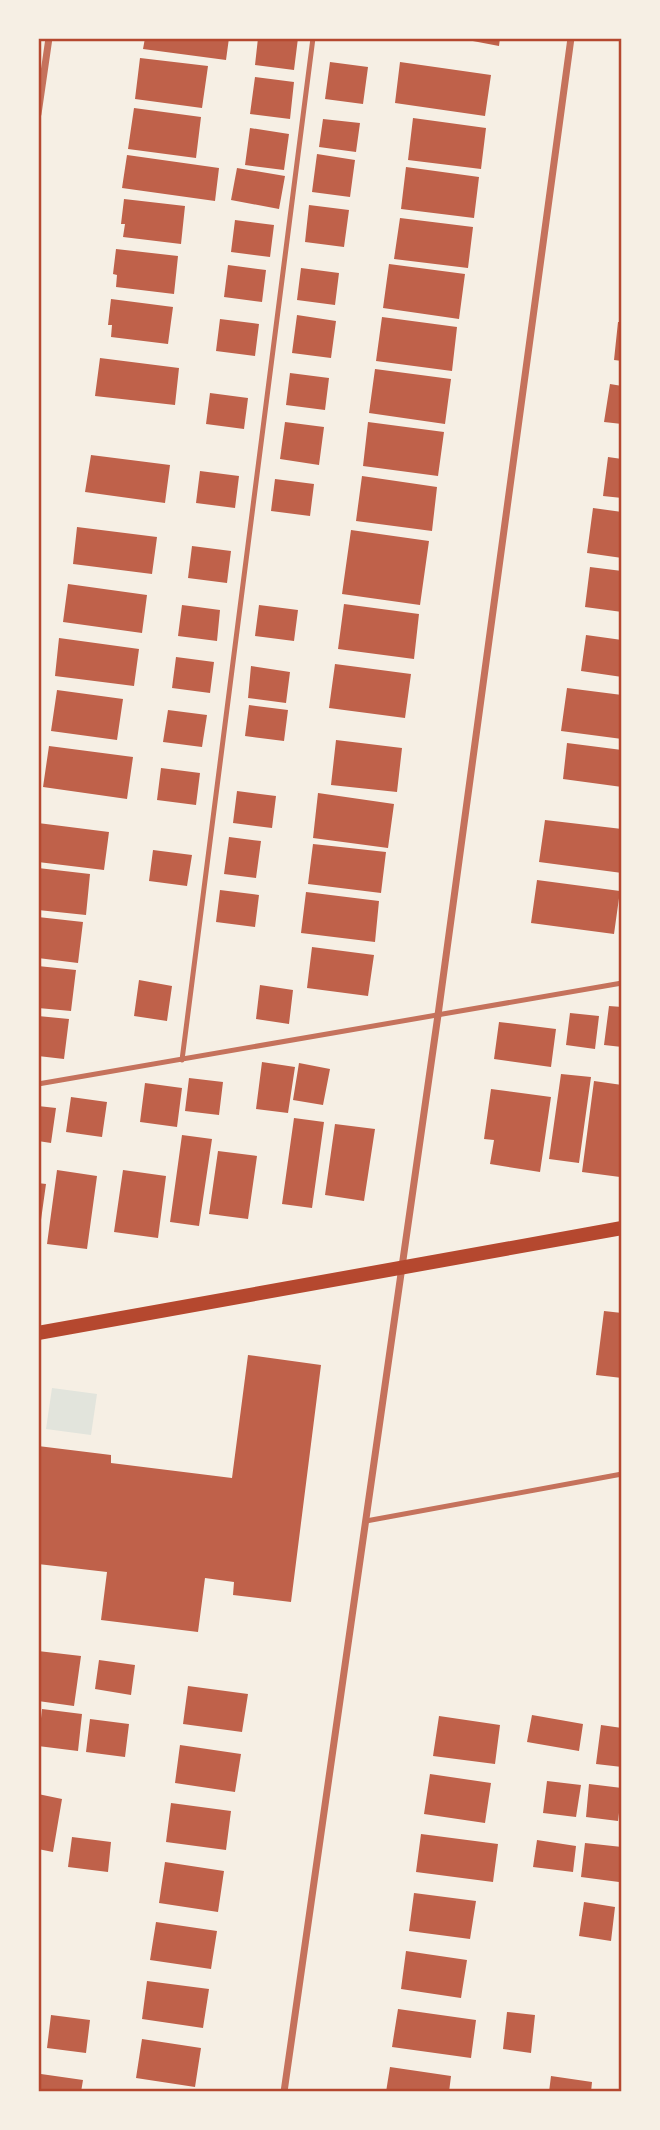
<svg xmlns="http://www.w3.org/2000/svg" width="660" height="2130" font-family="'Golos Text',sans-serif">
<style>
.green{fill:#e2e4dc}
.building{fill:#bf614a}
.lines{fill:none;stroke-linecap:round;stroke-linejoin:round}
.service{stroke:#c5725c;stroke-width:5}
.minor{stroke:#c5725c;stroke-width:7}
.secondary{stroke:#b5482f;stroke-width:14}
.neatline{fill:none;stroke:#b5482f;stroke-width:2.5}
</style>
<rect width="100%" height="100%" fill="#f6efe4"/>
<!-- green -->
<path class="green" d="M52 1388 97 1394 91 1435 46 1429Z"/>
<!-- building -->
<path class="building" d="M145 38H229L226 60 143 49Z
M258 38H298L294 70 255 65Z
M457 38H500L499 46Z
M140 58 208 66 202 108 135 99Z
M330 62 368 67 363 104 325 99Z
M400 62 491 75 485 116 395 103Z
M255 77 294 82 290 119 250 114Z
M134 108 201 117 196 158 128 149Z
M413 118 486 128 481 169 408 160Z
M323 119 360 123 356 152 319 147Z
M250 128 289 134 284 170 245 165Z
M317 154 355 160 350 197 312 192Z
M127 155 219 168 215 201 122 188Z
M406 167 479 177 474 218 401 209Z
M237 168 285 176 279 209 231 200Z
M124 199 185 206 181 244 123 237 125 224H121Z
M309 205 349 210 344 247 305 242Z
M400 218 473 227 468 268 394 259Z
M235 220 274 225 270 257 231 252Z
M116 249 178 256 174 294 116 287 117 275 113 274Z
M389 264 465 274 459 319 383 308Z
M228 265 266 270 262 302 224 297Z
M301 268 339 273 335 305 297 300Z
M111 299 173 307 168 344 111 337 112 325H108Z
M297 315 336 321 331 358 292 353Z
M382 317 457 327 452 371 376 361Z
M220 319 259 324 255 356 216 351Z
M618 322H622V361L614 360Z
M100 358 179 368 175 405 95 396Z
M375 369 451 379 445 424 369 413Z
M290 373 329 378 325 410 286 405Z
M610 384 622 386V424L604 422Z
M210 393 248 398 244 429 206 424Z
M285 422 324 427 319 465 280 459Z
M368 422 444 432 438 476 363 466Z
M91 455 170 465 165 503 85 492Z
M608 457 622 459V498L603 496Z
M200 471 239 476 235 508 196 503Z
M362 476 437 487 432 531 356 521Z
M275 479 314 484 310 516 271 511Z
M593 508 622 512V558L587 553Z
M77 527 157 537 152 574 73 564Z
M351 530 429 541 420 605 342 594Z
M192 546 231 551 227 583 188 578Z
M590 567 622 571V612L585 607Z
M68 584 147 595 142 633 63 622Z
M344 604 419 614 414 659 338 649Z
M182 605 220 610 217 641 178 636Z
M259 605 298 610 294 641 255 636Z
M586 635 622 640V677L581 671Z
M59 638 139 649 134 686 55 676Z
M176 657 214 662 210 693 172 688Z
M335 664 411 674 405 718 329 708Z
M251 666 290 672 286 703 248 698Z
M567 688 622 695V739L561 731Z
M57 690 123 699 117 740 51 731Z
M249 705 288 710 284 741 245 736Z
M168 710 207 715 202 747 163 742Z
M336 740 402 748 397 792 331 785Z
M567 743 622 750V787L563 779Z
M49 746 133 757 127 799 43 787Z
M161 768 200 773 196 805 157 800Z
M237 791 276 796 272 828 233 823Z
M318 793 394 804 388 848 313 838Z
M545 820 622 829V873L539 862Z
M38 823 109 832 104 870 38 862Z
M229 837 261 841 256 878 224 874Z
M313 844 386 852 381 893 308 884Z
M153 850 192 855 187 886 149 881Z
M38 868 90 874 86 915 38 910Z
M537 880 620 891 614 934 531 923Z
M220 890 259 895 255 927 216 922Z
M306 892 379 901 375 942 301 933Z
M38 917 83 922 78 963 38 958Z
M312 947 374 955 368 996 307 988Z
M38 966 76 970 71 1011 38 1008Z
M139 980 172 986 167 1021 134 1016Z
M260 985 293 990 289 1024 256 1019Z
M609 1006 622 1007V1047L604 1045Z
M570 1013 599 1016 595 1049 566 1045Z
M38 1016 69 1019 64 1059 38 1056Z
M499 1022 556 1029 551 1067 494 1059Z
M262 1062 295 1067 288 1113 256 1109Z
M299 1063 330 1069 323 1105 293 1100Z
M561 1074 591 1077 579 1163 549 1159Z
M189 1078 223 1082 219 1115 185 1111Z
M594 1081 622 1085 620 1177 582 1172Z
M145 1083 182 1088 177 1127 140 1122Z
M491 1089 551 1097 540 1172 490 1164 494 1140 484 1139Z
M71 1097 107 1102 102 1137 66 1132Z
M38 1106 56 1108 51 1143 38 1141Z
M294 1118 324 1122 312 1208 282 1204Z
M335 1124 375 1129 364 1201 325 1195Z
M182 1135 212 1139 199 1226 170 1222Z
M218 1151 257 1156 248 1219 209 1214Z
M57 1170 97 1176 87 1249 47 1244Z
M123 1170 166 1176 158 1238 114 1232Z
M38 1183 46 1184 40 1227H38Z
M604 1311 622 1313V1378L596 1375Z
M248 1355 321 1365 291 1602 233 1595 234 1582 205 1578 198 1632 101 1620 107 1572 38 1564V1446L111 1455V1463L232 1478Z
M38 1651 81 1656 74 1706 38 1701Z
M99 1660 135 1665 131 1695 95 1689Z
M188 1686 248 1694 242 1732 183 1724Z
M42 1709 82 1714 78 1751 38 1746Z
M532 1715 583 1724 579 1751 527 1742Z
M439 1716 500 1725 495 1764 433 1756Z
M90 1719 129 1724 125 1757 86 1752Z
M601 1725 622 1728V1767L596 1764Z
M180 1745 241 1754 235 1792 175 1783Z
M430 1774 491 1783 485 1823 424 1814Z
M547 1781 581 1785 576 1817 543 1813Z
M589 1784 622 1788 618 1821 586 1817Z
M38 1794 62 1799 53 1852 38 1849Z
M171 1803 231 1811 226 1850 166 1842Z
M421 1834 498 1844 493 1882 416 1872Z
M72 1837 111 1842 108 1872 68 1867Z
M537 1840 576 1846 573 1872 533 1867Z
M585 1843 622 1847 619 1882 581 1877Z
M165 1862 224 1871 218 1912 159 1903Z
M414 1893 476 1901 470 1939 409 1931Z
M584 1902 615 1907 611 1941 579 1936Z
M156 1922 217 1931 211 1969 150 1960Z
M406 1951 467 1960 461 1998 401 1989Z
M147 1981 209 1989 203 2028 142 2019Z
M398 2009 476 2020 471 2058 392 2047Z
M507 2012 535 2015 531 2053 503 2049Z
M51 2015 90 2020 86 2053 47 2048Z
M142 2039 201 2048 195 2087 136 2078Z
M390 2067 451 2076 449 2092H386Z
M41 2074 83 2080 81 2092H39Z
M551 2076 592 2082 591 2092H549Z"/>
<g class="lines">
<!-- service -->
<path class="service" d="M182 1060 313 38
M38 1084 622 983
M366 1521 622 1474"/>
<!-- minor -->
<path class="minor" d="M38 114 49 38
M284 2092 438 1015 571 38"/>
<!-- secondary -->
<path class="secondary" d="M38 1333 622 1228"/>
</g>
<!-- border -->
<rect width="660" height="2130" fill="none" stroke="#f6efe4" stroke-width="80"/>
<rect x="40" y="40" width="580" height="2050" class="neatline"/>
</svg>
